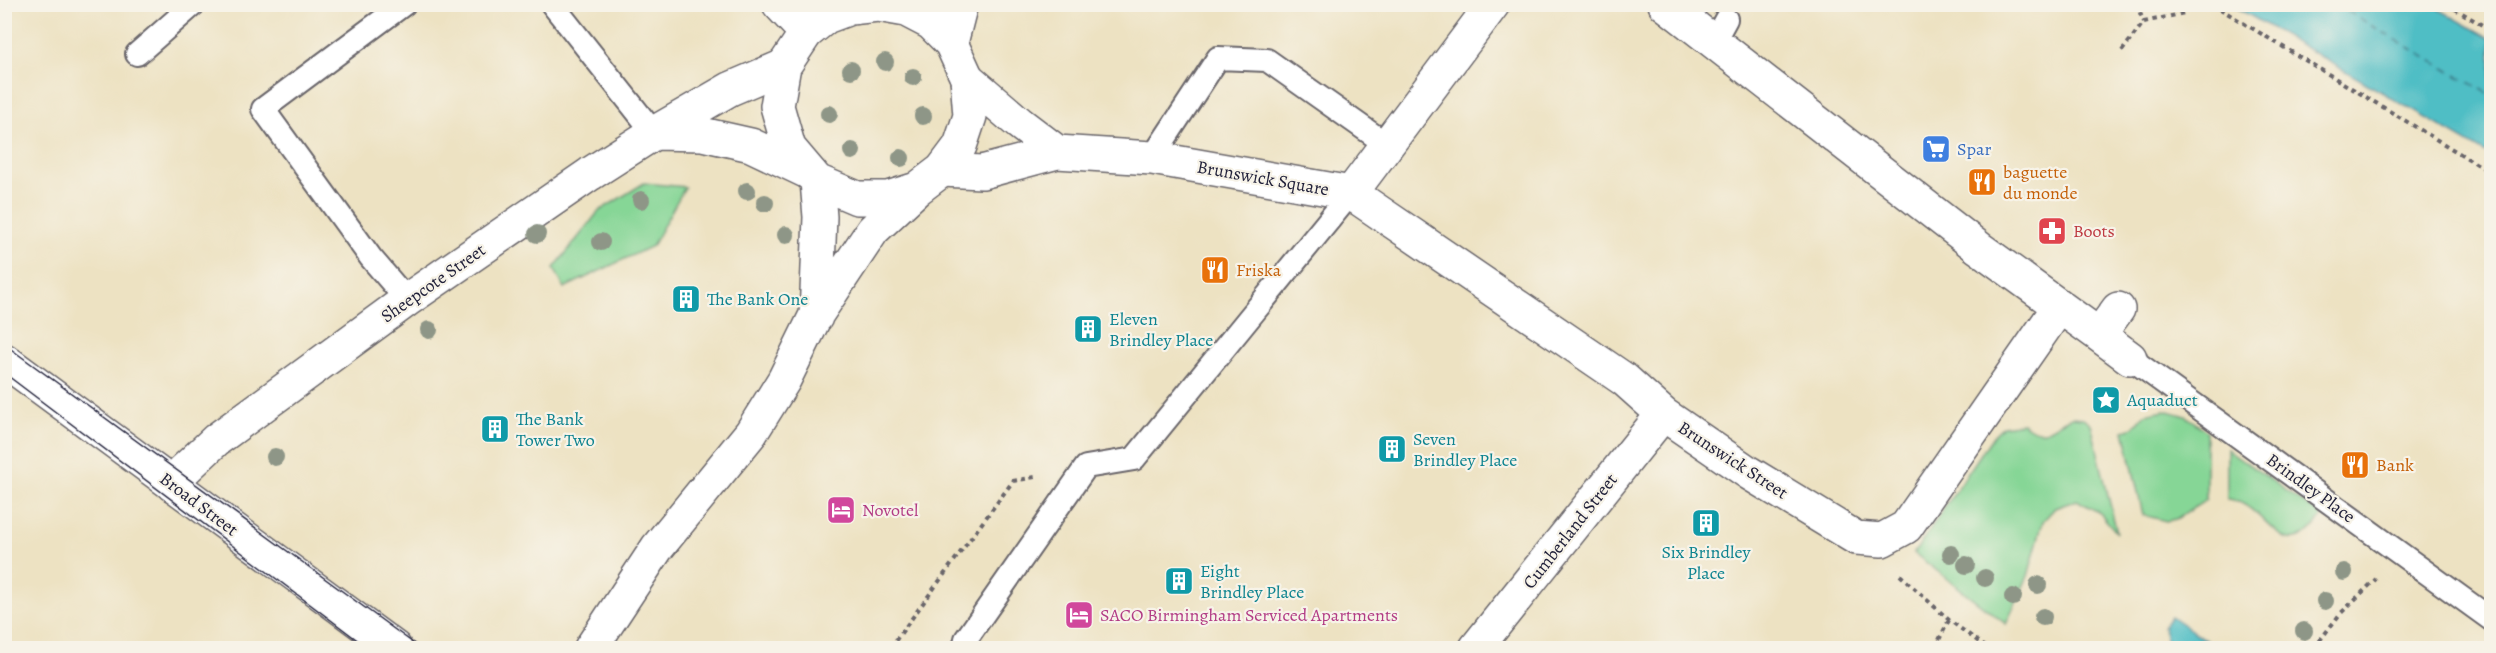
<svg xmlns="http://www.w3.org/2000/svg" width="2496" height="653" font-family="Alegreya,serif">
<style>
.green{fill:#86d696;stroke:#547c68;stroke-width:1.5}
.water{fill:#4fbec5;stroke:#387080;stroke-width:1.5}
.lines{fill:none;stroke-linecap:round;stroke-linejoin:round}
.ferry{stroke:#32596b;stroke-width:1.5;stroke-dasharray:8 6;stroke-linecap:butt}
.lane-casing{stroke:#69656a;stroke-width:26}
.street-casing{stroke:#69656a;stroke-width:36}
.secondary-casing{stroke:#69656a;stroke-width:36}
.path{stroke:#69656a;stroke-width:4;stroke-dasharray:4.5 4.5;stroke-linecap:butt}
.lane{stroke:#fff;stroke-width:22}
.street{stroke:#fff;stroke-width:33}
.secondary{stroke:#fff;stroke-width:33}
.tram{stroke:#22223b;stroke-width:1.5}
.tree{fill:#8e9687}
.labels{text-anchor:middle;dominant-baseline:central;stroke-width:4.5;stroke-linejoin:round;paint-order:stroke}
.shop-label{font-size:18px;fill:#366cbe;stroke:#f7f3e8;text-anchor:start}
.food-label{font-size:18px;fill:#c56008;stroke:#f7f3e8;text-anchor:start}
.street-label{font-size:18px;fill:#22223b;stroke:#f7f3e8}
.health-label{font-size:18px;fill:#be3a42;stroke:#f7f3e8;text-anchor:start}
.culture-label{font-size:18px;fill:#0d838f;stroke:#f7f3e8;text-anchor:start}
.hotel-label{font-size:18px;fill:#b23c85;stroke:#f7f3e8;text-anchor:start}
</style>
<rect width="100%" height="100%" fill="#f7f3e8"/>
<filter id="ink" filterUnits="userSpaceOnUse"><feTurbulence type="fractalNoise" baseFrequency=".0167" numOctaves="2"/><feDisplacementMap in="SourceGraphic" scale="12" xChannelSelector="R" yChannelSelector="G"/><feConvolveMatrix kernelMatrix="1 2 1 2 8 2 1 2 1" color-interpolation-filters="sRGB"/></filter>
<filter id="wash" filterUnits="userSpaceOnUse"><feTurbulence type="fractalNoise" baseFrequency=".008" numOctaves="4" result="noise"/><feDisplacementMap in="SourceGraphic" scale="24" xChannelSelector="R" yChannelSelector="G"/><feGaussianBlur stdDeviation="1.35" result="paint"/><feColorMatrix in="noise" values="0 0 0 0 0 0 0 0 0 0 0 0 0 0 0 0 0 1.4 0 .05"/><feComposite in="paint" operator="in"/></filter>
<g filter="url(#wash)">
<rect width="100%" height="100%" fill="#ede2c2"/>
<!-- green -->
<path class="green" d="M644 183 685 187 652 246 564 288 554 268 599 211Z
M2165 410 2186 416 2206 431V500L2176 519 2166 521 2143 515 2124 430 2134 427 2145 414Z
M2072 417 2083 418 2091 424 2117 533 2100 513 2077 500 2055 508 2043 521 2028 576 2006 624 1914 553 1993 436 2003 426 2023 423C2046 442 2050 424 2072 417Z
M2227 449 2322 516C2282 576 2268 502 2227 499Z"/>
<!-- water -->
<path class="water" d="M2232 5H2432L2491 39V156Z
M2171 616 2215 647V648H2168L2163 627Z"/>
<g class="lines">
<!-- ferry -->
<path class="ferry" d="M2335 4 2492 96"/>
</g>
</g>
<g filter="url(#ink)">
<g class="lines">
<!-- lane casing -->
<g class="lane-casing">
<path id="lane" d="M404 4 263 109 371 258 407 300
M552 4 654 133
M1714 41 1726 19
M137 54 194 4
M1152 158 1218 58 1267 60 1386 144
M2130 358 2492 620
M964 648 966 639 1086 467 1134 459 1351 193"/>
</g>
<!-- street casing -->
<g class="street-casing">
<path id="street" d="M779 4 806 33
M1665 4 1979 248 2099 335 2118 309
M967 78 1019 123 1057 152
M654 133 702 134 751 145 810 173
M942 170 982 172 1057 152 1152 158 1351 193 1625 380 1663 414 1749 473 1856 538 1882 540 1906 527 2059 307
M1351 193 1493 4
M2099 335 2130 358
M173 485 182 472 216 440 407 300 590 174 654 133 730 89 784 66
M1476 648 1663 414"/>
</g>
<!-- secondary casing -->
<g class="secondary-casing">
<path id="secondary" d="M951 43 961 4
M816 317 820 217 817 181
M4 360 395 648
M591 648 657 548 751 433 784 380 815 317 873 230 917 189 942 170 960 146 970 116 967 78 951 43 931 23 906 10 878 5 850 8 826 17 806 33 784 66 777 106 789 148 817 181 857 198H888L917 189"/>
</g>
<!-- path -->
<path class="path" d="M2136 4 2144 22
M2212 4 2492 173
M2447 4 2492 31
M2122 51 2144 22 2185 13 2190 4
M1900 575 1949 620 1987 648
M890 648 1013 481 1035 477
M1935 648 1949 620
M2314 648 2340 614 2376 579"/>
<!-- lane -->
<use href="#lane" class="lane"/>
<!-- street -->
<use href="#street" class="street"/>
<!-- secondary -->
<use href="#secondary" class="secondary"/>
<!-- tram -->
<path class="tram" d="M4 344 420 648
M4 373 368 648"/>
</g>
<!-- trees -->
<g class="tree">
<circle cx="885" cy="62" r="9"/>
<circle cx="851" cy="70" r="9"/>
<circle cx="913" cy="77" r="9"/>
<circle cx="829" cy="114" r="9"/>
<circle cx="923" cy="116" r="9"/>
<circle cx="852" cy="151" r="9"/>
<circle cx="901" cy="158" r="9"/>
<circle cx="747" cy="191" r="9"/>
<circle cx="641" cy="200" r="9"/>
<circle cx="765" cy="203" r="9"/>
<circle cx="537" cy="234" r="9"/>
<circle cx="786" cy="235" r="9"/>
<circle cx="601" cy="242" r="9"/>
<circle cx="429" cy="330" r="9"/>
<circle cx="275" cy="457" r="9"/>
<circle cx="1951" cy="554" r="9"/>
<circle cx="1966" cy="565" r="9"/>
<circle cx="2344" cy="572" r="9"/>
<circle cx="1985" cy="578" r="9"/>
<circle cx="2038" cy="585" r="9"/>
<circle cx="2013" cy="597" r="9"/>
<circle cx="2325" cy="601" r="9"/>
<circle cx="2043" cy="617" r="9"/>
<circle cx="2304" cy="631" r="9"/>
</g>
</g>
<!-- icons -->
<defs>
<g id="supermarket-square" transform="scale(1.5)"><rect x="-9" y="-9" width="18" height="18" rx="4" fill="#3f7fe0" stroke="#f7f3e8"/><path d="M-6-5.5h2.5l.6 2H6L4.5 2H-2.5L-4.4-4H-6ZM-1.5 3.2a1.3 1.3 0 1 0 .1 0ZM3 3.2a1.3 1.3 0 1 0 .1 0Z" fill="#fff"/></g>
<g id="restaurant-square" transform="scale(1.5)"><rect x="-9" y="-9" width="18" height="18" rx="4" fill="#e8710a" stroke="#f7f3e8"/><path d="M-5-6h1v4h1v-4h1v4h1v-4h1v5L-1.5 .5V6h-2V.5L-5-1ZM5-6V6H3V1.5H1.5Q1.5-4 5-6Z" fill="#fff"/></g>
<g id="pharmacy-square" transform="scale(1.5)"><rect x="-9" y="-9" width="18" height="18" rx="4" fill="#e0444e" stroke="#f7f3e8"/><path d="M-2-6h4v4h4v4h-4v4h-4v-4h-4v-4h4Z" fill="#fff"/></g>
<g id="building-square" transform="scale(1.5)"><rect x="-9" y="-9" width="18" height="18" rx="4" fill="#0f9aa8" stroke="#f7f3e8"/><path d="M-4-6H4V6H1V3H-1V6H-4ZM-2.5-4.3h1.7v1.8h-1.7ZM.8-4.3h1.7v1.8H.8ZM-2.5-1h1.7V.8h-1.7ZM.8-1h1.7V.8H.8Z" fill="#fff"/></g>
<g id="sight-square" transform="scale(1.5)"><rect x="-9" y="-9" width="18" height="18" rx="4" fill="#0f9aa8" stroke="#f7f3e8"/><path d="M0-6L1.8-2.2L6-1.7L2.9 1.2L3.7 5.4L0 3.3L-3.7 5.4L-2.9 1.2L-6-1.7L-1.8-2.2Z" fill="#fff"/></g>
<g id="hotel-square" transform="scale(1.5)"><rect x="-9" y="-9" width="18" height="18" rx="4" fill="#d1479c" stroke="#f7f3e8"/><path d="M-6-4.5h1.5V1H6V5H4.5V3h-9V5H-6ZM-4 0a1.8 1.8 0 1 1 3.6 0ZM.5 0V-2.5h3Q6-2.5 6 0Z" fill="#fff"/></g>
</defs>
<g fill-rule="evenodd">
<use href="#supermarket-square" x="1936" y="149"/>
<use href="#restaurant-square" x="1982" y="182"/>
<use href="#pharmacy-square" x="2052" y="231"/>
<use href="#restaurant-square" x="1215" y="270"/>
<use href="#building-square" x="686" y="299"/>
<use href="#building-square" x="1088" y="329"/>
<use href="#sight-square" x="2106" y="400"/>
<use href="#building-square" x="495" y="429"/>
<use href="#building-square" x="1392" y="449"/>
<use href="#restaurant-square" x="2355" y="465"/>
<use href="#hotel-square" x="841" y="510"/>
<use href="#building-square" x="1706" y="523"/>
<use href="#building-square" x="1179" y="581"/>
<use href="#hotel-square" x="1079" y="615"/>
</g>
<g class="labels">
<!-- shop labels -->
<g class="shop-label">
<text x="1957" y="149">Spar</text>
</g>
<!-- food labels -->
<g class="food-label">
<text x="2003" y="172">baguette<tspan x="2003" dy="21">du monde</tspan></text>
<text x="1236" y="270">Friska</text>
<text x="2376" y="465">Bank</text>
</g>
<!-- street labels -->
<g class="street-label">
<text transform="translate(1263 178) rotate(10)">Brunswick Square</text>
<text transform="translate(433 283) rotate(-35)">Sheepcote Street</text>
<text transform="translate(1733 460) rotate(33)">Brunswick Street</text>
<text transform="translate(2311 488) rotate(36)">Brindley Place</text>
<text transform="translate(199 504) rotate(37)">Broad Street</text>
<text transform="translate(1570 531) rotate(-52)">Cumberland Street</text>
</g>
<!-- health labels -->
<g class="health-label">
<text x="2073" y="231">Boots</text>
</g>
<!-- culture labels -->
<g class="culture-label">
<text x="707" y="299">The Bank One</text>
<text x="1109" y="319">Eleven<tspan x="1109" dy="21">Brindley Place</tspan></text>
<text x="2127" y="400">Aquaduct</text>
<text x="516" y="419">The Bank<tspan x="516" dy="21">Tower Two</tspan></text>
<text x="1413" y="439">Seven<tspan x="1413" dy="21">Brindley Place</tspan></text>
<text x="1706" y="552" text-anchor="middle">Six Brindley<tspan x="1706" dy="21">Place</tspan></text>
<text x="1200" y="571">Eight<tspan x="1200" dy="21">Brindley Place</tspan></text>
</g>
<!-- hotel labels -->
<g class="hotel-label">
<text x="862" y="510">Novotel</text>
<text x="1100" y="615">SACO Birmingham Serviced Apartments</text>
</g>
</g>
<!-- margin -->
<rect width="2496" height="653" fill="none" stroke="#f7f3e8" stroke-width="24"/>
</svg>
